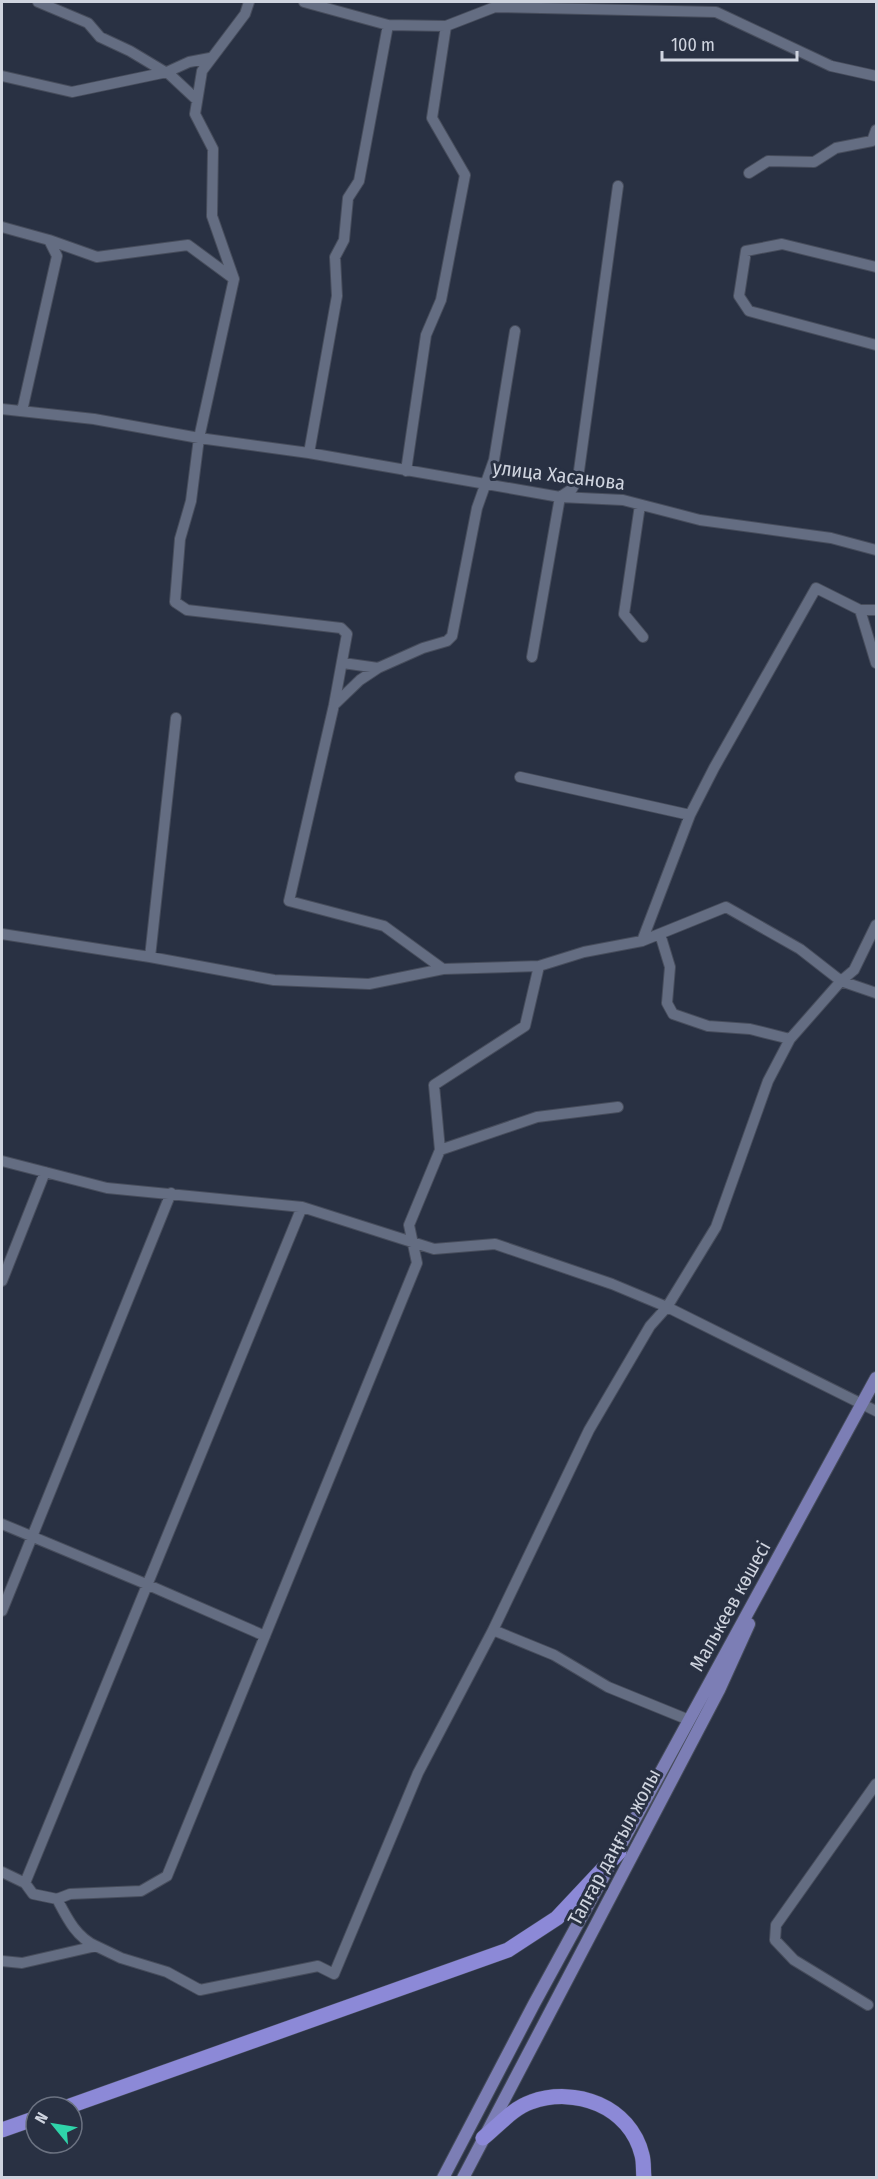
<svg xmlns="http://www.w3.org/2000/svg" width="878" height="2179" font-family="'Fira Sans Condensed',sans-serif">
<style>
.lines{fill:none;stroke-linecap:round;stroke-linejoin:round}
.minor-casing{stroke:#474d5c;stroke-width:12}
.major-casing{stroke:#474d5c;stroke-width:14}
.highway-casing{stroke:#474d5c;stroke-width:16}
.minor{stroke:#646d82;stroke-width:10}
.major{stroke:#7c7eb5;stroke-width:12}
.highway{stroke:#8c89d7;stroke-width:15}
.labels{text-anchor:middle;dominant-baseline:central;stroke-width:6;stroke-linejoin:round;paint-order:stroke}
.street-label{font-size:20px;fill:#cfd4df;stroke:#293143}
</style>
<rect width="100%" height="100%" fill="#293143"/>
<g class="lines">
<!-- minor casing -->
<g class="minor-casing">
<path id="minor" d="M38 2 88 23 100 37 130 51 165 72
M304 2 388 25 446 26 495 7
M497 2 495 7 716 12 831 66 876 76
M167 72 189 62 210 58
M2 76 72 92 167 72 197 100
M749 173 768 161 814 162 836 148 872 141 876 130
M2 227 49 240 57 256 22 411
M49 240 97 257 188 245 234 279 199 438 191 501 180 539 175 602 187 610 341 628 347 634 334 705 289 901 384 926 443 969
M876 267 782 244 746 251 739 296 749 311 876 345
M234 279 212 216 213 149 195 114 202 71 245 14 249 2
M2 409 94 419 199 438 309 453 560 497 623 500 700 520 831 538 876 550
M309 453 337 296 335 257 344 240 348 198 359 181 388 25
M406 471 426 335 441 300 465 175 432 118 446 26
M640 505 624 614 643 637
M860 610 876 663
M532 657 560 497 572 489 578 478 618 186
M343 663 378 668 423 648 447 641 452 636 477 508 494 460 515 331
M334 705 360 680 378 668
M520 777 690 815
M2 934 150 957 274 980 369 984 443 969 539 966 584 952 642 941 726 907 800 949 841 981 876 993
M660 934 670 967 667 1003 673 1014 708 1026 750 1029 790 1039
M642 941 690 815 714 768 816 588 860 610H876
M150 957 176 718
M440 1150 537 1117 618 1107
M2 1161 107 1188 302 1207 434 1249 495 1244 612 1284 667 1307 876 1411
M2 1281 45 1172
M2 1524 146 1584 265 1636
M2 1611 171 1193
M493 1630 554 1655 608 1687 689 1720
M2 1872 25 1883 302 1207
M57 1899 70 1894 141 1891 167 1876 417 1263 409 1225 440 1150 434 1085 525 1026 539 966
M96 1946 121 1958 167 1972 200 1990 318 1966 334 1974 418 1773 493 1630 589 1430 650 1326 667 1307 716 1227 768 1081 790 1039 841 981 854 970 876 925
M2 1961 22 1963 96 1946C76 1937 67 1918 57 1899L33 1894 25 1883
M868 2005 794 1960 775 1940 776 1925 876 1784"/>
</g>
<!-- major casing -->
<g class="major-casing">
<path id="major" d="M443 2178 534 2004 876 1378
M463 2178 719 1690 749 1624"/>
</g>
<!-- highway casing -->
<g class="highway-casing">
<path id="highway" d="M67 2107 508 1950 557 1918 619 1852
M2 2130 36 2118
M483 2138C498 2126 513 2108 531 2102 575 2086 630 2106 642 2155 644 2162 643 2170 644 2178"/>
</g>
<!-- minor -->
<use href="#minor" class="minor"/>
<!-- major -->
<use href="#major" class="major"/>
<!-- highway -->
<use href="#highway" class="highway"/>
</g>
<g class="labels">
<!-- street labels -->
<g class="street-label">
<text transform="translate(559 475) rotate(7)">улица Хасанова</text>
<text transform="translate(730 1606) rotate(-61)">Малькеев көшесі</text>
<text transform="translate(614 1847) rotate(-62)">Талғар даңғыл жолы</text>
</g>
</g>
<!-- border -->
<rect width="878" height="2179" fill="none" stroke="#cfd4df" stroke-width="6"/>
<!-- north arrow -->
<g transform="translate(54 2125) rotate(300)"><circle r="28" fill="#293143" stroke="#6b7281" stroke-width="1.5"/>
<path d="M0-4.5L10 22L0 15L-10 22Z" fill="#2fd4aa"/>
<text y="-9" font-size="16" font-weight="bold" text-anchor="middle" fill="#cfd4df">N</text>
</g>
<!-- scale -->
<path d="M662 51v9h135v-9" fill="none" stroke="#cfd4df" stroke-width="3"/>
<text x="671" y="51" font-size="18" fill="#cfd4df" stroke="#293143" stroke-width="4.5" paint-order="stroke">100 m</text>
</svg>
